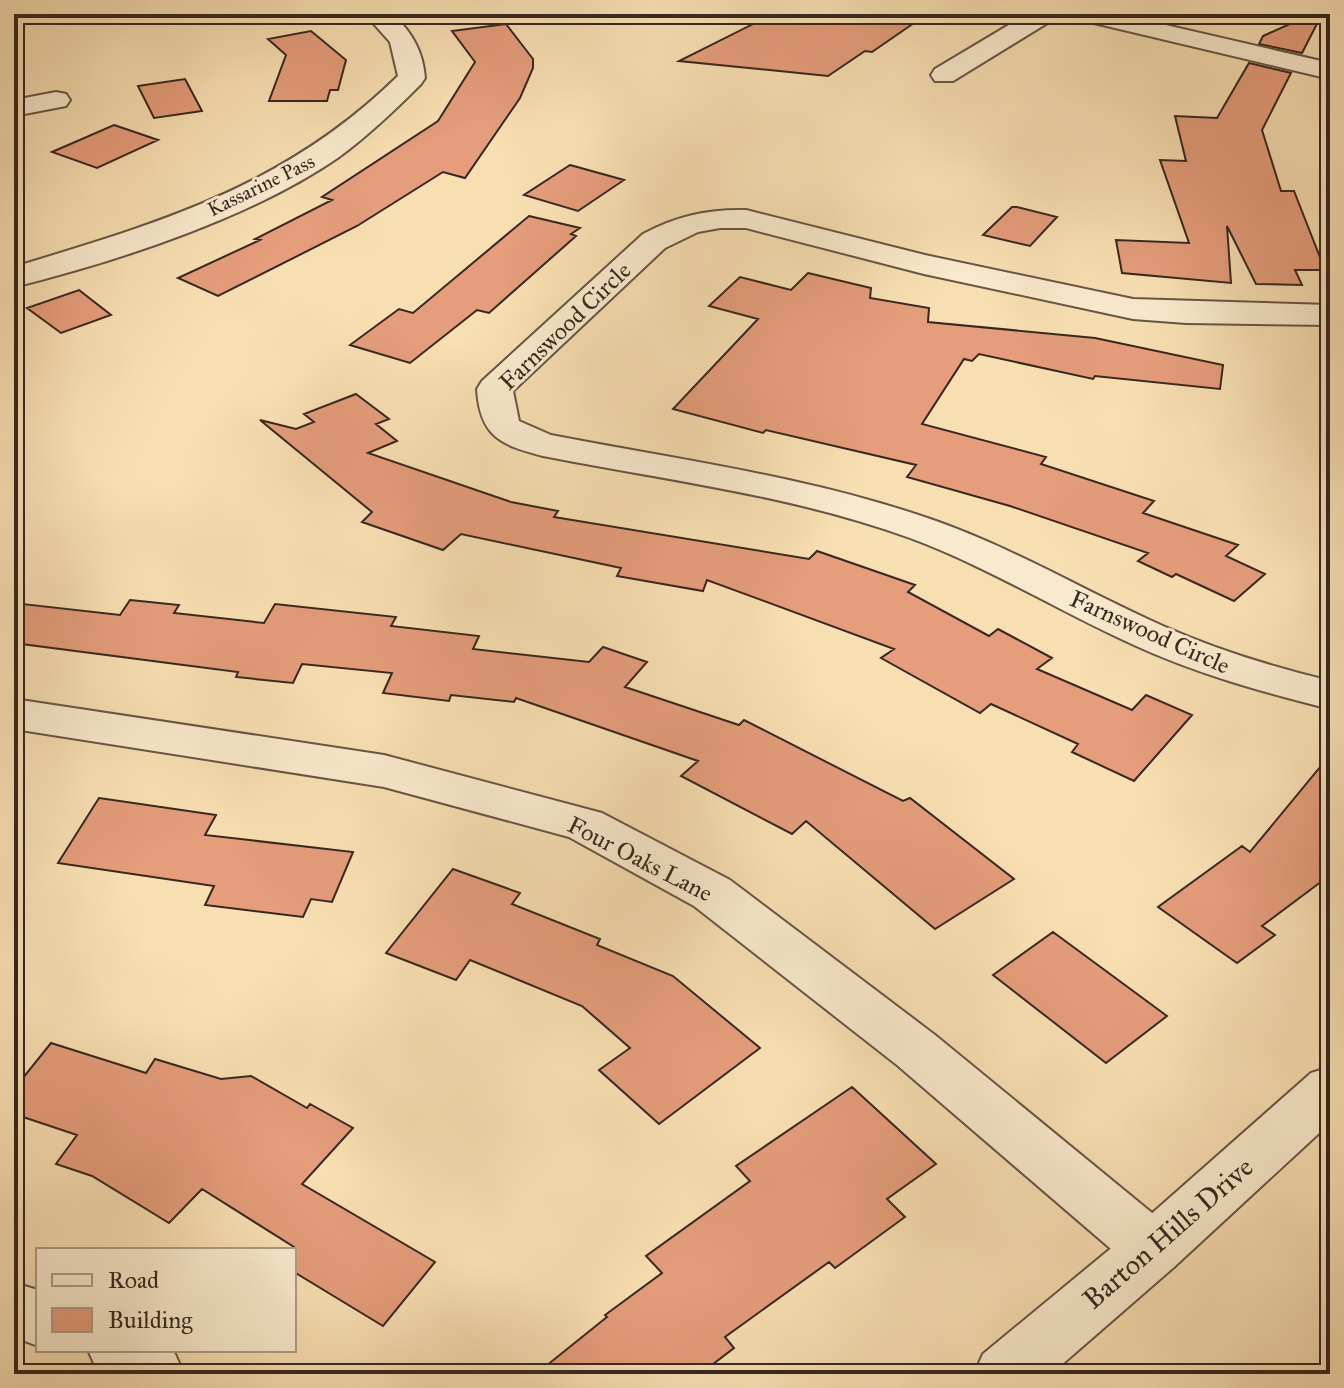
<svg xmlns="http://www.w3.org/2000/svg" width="1344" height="1388" font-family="'IM FELL Great Primer',serif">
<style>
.building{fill:#e59d7b;stroke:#37271f;stroke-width:2}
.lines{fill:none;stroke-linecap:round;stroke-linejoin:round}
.minor-casing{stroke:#675544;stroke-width:4}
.tertiary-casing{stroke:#675544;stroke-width:4}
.minor{fill:#faeacd;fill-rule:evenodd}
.tertiary{fill:#faeacd;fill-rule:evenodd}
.labels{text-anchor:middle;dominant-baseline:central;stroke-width:6;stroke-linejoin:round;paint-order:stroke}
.far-street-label{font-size:20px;fill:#37271f;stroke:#faeacd}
.street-label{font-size:24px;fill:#37271f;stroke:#faeacd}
.near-street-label{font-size:28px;fill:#37271f;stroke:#faeacd}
</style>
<rect width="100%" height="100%" fill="#f8dfb2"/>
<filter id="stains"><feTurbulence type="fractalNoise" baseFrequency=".0025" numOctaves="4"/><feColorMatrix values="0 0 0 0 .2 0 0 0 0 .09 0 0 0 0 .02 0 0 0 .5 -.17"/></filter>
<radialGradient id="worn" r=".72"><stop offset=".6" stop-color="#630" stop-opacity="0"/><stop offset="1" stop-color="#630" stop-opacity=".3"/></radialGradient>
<!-- building -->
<path class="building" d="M773 14H927L872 52 865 51 828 76 679 61Z
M1312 14H1322L1302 53 1259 44 1263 36Z
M506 24 533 59V68L520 98 465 178 443 172 357 226 218 296 178 278 260 240 255 239 332 200 322 197 438 121 475 62 452 31Z
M311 31 346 60 338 90H330L327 101H269L286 55 268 39Z
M1249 63 1291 73 1262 130 1281 191H1294L1325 270H1295L1302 285 1256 284 1227 226 1231 283 1122 273 1116 240 1189 243 1160 160 1186 161 1175 116 1217 118Z
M185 79 202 111 154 118 138 86Z
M114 125 158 140 97 168 52 152Z
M570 165 624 180 578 211 524 195Z
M1012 207H1017L1057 217 1030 246 983 235Z
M529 216 580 228 571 234 576 236 489 313 477 310 410 363 350 345 399 309 413 313Z
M808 273 871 288 870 298 929 308 928 322 1095 338 1223 365 1220 389 1095 376 1093 379 979 354 972 361 964 359 922 424 1046 457 1041 464 1154 501 1143 513 1238 545 1226 556 1265 574 1234 601 1176 574 1172 577 1138 561 1148 553 1010 506 907 477 916 465 766 430 763 433 673 409 758 319 709 306 740 277 791 290Z
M79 290 111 315 61 333 27 308Z
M356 394 389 419 376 424 397 441 368 453 511 502 558 511 554 517 809 559 817 551 915 585 908 592 989 636 998 629 1052 658 1037 669 1132 710 1146 695 1192 715 1134 781 1072 752 1078 744 991 704 980 713 881 658 894 649 707 580 703 591 617 576 621 568 461 534 443 550 362 522 372 512 260 420 296 429 314 422 304 414Z
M130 600 179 605 174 613 264 623 275 604 396 617 391 626 479 636 473 649 589 662 603 647 647 662 625 687 739 725 744 720 903 801 910 798 1014 879 935 929 806 821 792 834 681 776 698 761 516 698 514 702 451 695 449 701 383 693 392 673 302 664 293 683 236 677 238 672 14 643V603L120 615Z
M1330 755V875L1262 926 1275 935 1237 963 1158 907 1242 846 1250 852Z
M99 798 216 815 205 835 353 852 332 902 311 899 303 917 205 905 214 886 58 863Z
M453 869 520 893 512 904 600 939 597 945 673 976 760 1048 659 1124 599 1070 630 1048 582 1006 470 960 456 980 386 953Z
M1053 932 1167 1016 1106 1063 993 975Z
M51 1043 146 1073 155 1059 221 1079 251 1076 307 1108 310 1104 353 1128 302 1184 435 1262 383 1326 294 1272V1247L202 1189 169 1223 92 1176 56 1164 77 1135 14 1114V1089Z
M852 1087 936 1164 887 1199 905 1217 835 1268 829 1262 725 1337 734 1348 700 1374H536L607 1317 605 1315 662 1273 646 1256 750 1181 736 1166Z"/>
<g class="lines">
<!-- minor casing -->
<g class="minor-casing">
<path id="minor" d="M365 14H393C412 33 423 51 425 78L421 84C395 110 369 135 339 157 251 218 118 261 14 287V267C161 222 285 187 398 76L390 42Z
M1027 14H1058L1054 19 953 81H935L931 75 935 69Z
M56 92 66 94 70 100 66 106 14 116V100Z
M746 210 925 255 1133 299 1330 305V325L1186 323 1133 319 924 274 746 228H720L698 232 665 248 513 391 519 421 551 435C680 460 812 477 936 521 1015 549 1087 592 1163 626 1217 650 1273 667 1330 681V709C1263 692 1197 674 1134 645 1059 611 988 567 910 538 792 495 665 480 543 456 500 445 480 436 477 389L482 381 643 234C676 216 708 209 746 210Z
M14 699 384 755 602 813 730 880 935 1035 1174 1231 1183 1249 1174 1267 1153 1275 1132 1267 897 1065 694 906 569 837 384 787 14 729Z
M14 1283 38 1290V1346L14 1337Z
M88 1350H170L175 1354 184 1374H102L97 1370Z"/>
</g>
<!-- tertiary casing -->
<g class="tertiary-casing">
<path id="tertiary" d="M1073 14H1118L1330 63V79L1077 19Z
M1330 1067V1123L1174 1267 1051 1374H974L983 1354 1132 1231 1311 1073Z"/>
</g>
<!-- minor -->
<use href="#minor" class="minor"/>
<!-- tertiary -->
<use href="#tertiary" class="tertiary"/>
</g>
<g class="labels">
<!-- far-street labels -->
<g class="far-street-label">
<text transform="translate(261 185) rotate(-26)">Kassarine Pass</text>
</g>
<!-- street labels -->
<g class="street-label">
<text transform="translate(565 326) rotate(-44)">Farnswood Circle</text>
<text transform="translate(1150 632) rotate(24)">Farnswood Circle</text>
<text transform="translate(640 859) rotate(27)">Four Oaks Lane</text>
</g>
<!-- near-street labels -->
<g class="near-street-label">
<text transform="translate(1168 1233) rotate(-41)">Barton Hills Drive</text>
</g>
</g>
<!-- margin -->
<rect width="1344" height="1388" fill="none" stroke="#f8dfb2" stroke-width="48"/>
<rect x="16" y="16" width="1312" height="1356" fill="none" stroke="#37271f" stroke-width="4"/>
<rect x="24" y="24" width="1296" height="1340" fill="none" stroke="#37271f" stroke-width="2"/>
<!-- legend -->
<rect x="36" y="1248" width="260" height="104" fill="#faeacd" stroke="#ac9c87" stroke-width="2"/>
<rect x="52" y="1274" width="40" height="12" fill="#faeacd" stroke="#ac9c87" stroke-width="2"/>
<text x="108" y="1288" font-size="24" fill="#37271f">Road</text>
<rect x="52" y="1308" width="40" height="24" fill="#e59d7b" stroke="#ac9c87" stroke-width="2"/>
<text x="108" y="1328" font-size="24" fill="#37271f">Building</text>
<rect width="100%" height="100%" filter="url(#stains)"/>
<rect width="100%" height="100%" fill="url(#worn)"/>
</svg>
